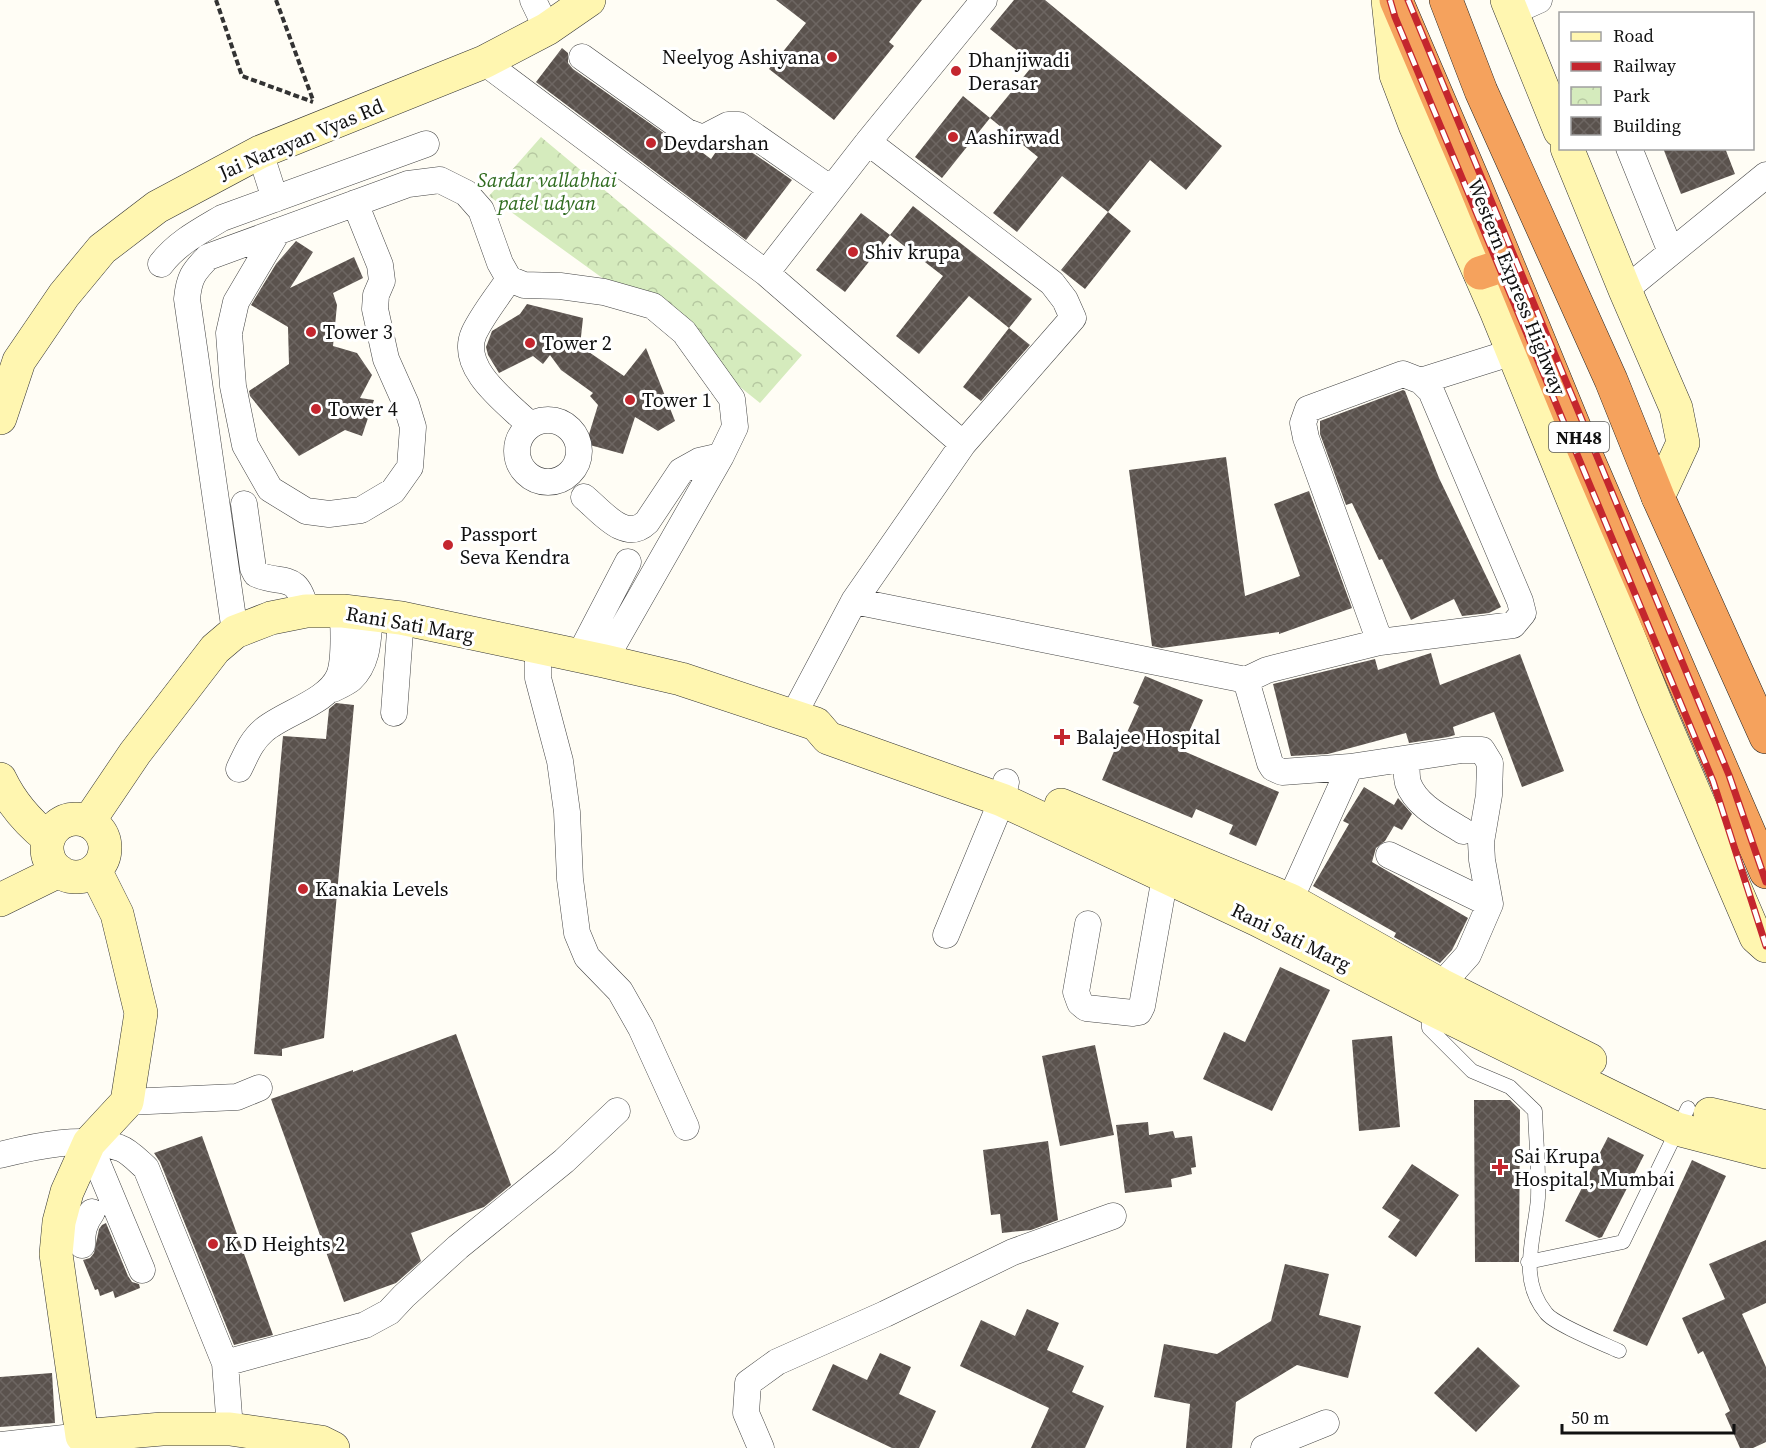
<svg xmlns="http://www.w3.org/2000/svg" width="1766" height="1448" font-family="'Source Serif 4',serif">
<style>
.park{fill:url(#park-crowns)}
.building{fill:url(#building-cross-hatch)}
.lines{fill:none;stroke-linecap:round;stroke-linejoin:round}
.lane-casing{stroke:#444;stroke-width:15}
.street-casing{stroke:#444;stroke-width:27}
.secondary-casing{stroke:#333;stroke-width:34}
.highway-casing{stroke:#222;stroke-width:34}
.path{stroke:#333;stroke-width:4;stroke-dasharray:6 3;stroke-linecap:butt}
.lane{stroke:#fff;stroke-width:14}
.street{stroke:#fff;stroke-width:26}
.secondary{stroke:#fff6b0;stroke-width:33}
.highway{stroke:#f5a25d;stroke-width:33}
.rail-casing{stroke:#c4262e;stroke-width:7}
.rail{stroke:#fff;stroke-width:4.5;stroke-dasharray:14;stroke-linecap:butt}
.poi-dot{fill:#c4262e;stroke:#fff;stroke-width:2}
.labels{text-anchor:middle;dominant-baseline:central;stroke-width:6;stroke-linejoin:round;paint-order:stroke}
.shield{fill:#fff;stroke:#585858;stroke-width:1.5}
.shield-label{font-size:18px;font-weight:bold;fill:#111}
.poi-label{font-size:20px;fill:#111;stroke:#fff;text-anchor:start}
.street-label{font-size:20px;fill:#111;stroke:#fff}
.park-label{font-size:20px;font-style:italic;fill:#2f6b1f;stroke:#fff}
</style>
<defs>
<pattern id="park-crowns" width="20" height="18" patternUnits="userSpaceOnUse" patternTransform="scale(1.5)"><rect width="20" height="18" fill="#d5ebbd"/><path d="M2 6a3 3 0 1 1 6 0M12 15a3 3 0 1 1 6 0" fill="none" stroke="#b6c8a1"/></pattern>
<pattern id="building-cross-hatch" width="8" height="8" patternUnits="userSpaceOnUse" patternTransform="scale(1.5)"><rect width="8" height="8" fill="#5a524d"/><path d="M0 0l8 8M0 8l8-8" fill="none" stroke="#6d6662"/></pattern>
</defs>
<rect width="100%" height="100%" fill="#fffdf5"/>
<!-- park -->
<path class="park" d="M541 137 802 355 760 403 619 290 489 196Z"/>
<!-- building -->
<path class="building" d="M776 0H922L889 42 894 46 834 120 769 69 806 23Z
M1014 0H1045L1222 146 1186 190 1150 160 1108 212 1062 176 1017 232 993 213 1038 157 990 118 1034 64 990 29Z
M562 48 568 53V63L573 69 679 144 703 153 711 159 720 146 734 140 792 180 746 240 536 82Z
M963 96 990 118 942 178 915 157Z
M1663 148H1725L1735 174 1681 194Z
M913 206 1032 299 1009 328 969 296 919 354 896 336 943 276 890 235Z
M1108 212 1131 231 1085 289 1061 270Z
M861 213 890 235 845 292 816 270Z
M296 241 313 252 290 288 354 257 363 278 333 293 337 305 333 346 357 353 372 375 360 398 374 400 362 436 345 430 299 456 250 396 249 391 289 364 288 327 251 305 276 264Z
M527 304 583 318 580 346 624 376 646 348 675 421 658 431 635 417 623 454 586 444 598 405 590 396 593 393 561 370 550 355 543 364 533 356 499 373 488 355 486 347 492 331 520 314Z
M1009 328 1030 345 981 401 963 387Z
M1403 390 1405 391 1439 478 1501 607 1489 613 1462 616 1454 599 1411 620 1382 559 1379 560 1352 503 1346 505 1320 434V421Z
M1226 457 1245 596 1300 576 1274 504 1309 491 1352 608 1279 634V632L1162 648 1152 646 1129 470Z
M1431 653 1440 685 1520 654 1564 771 1522 787 1494 712 1453 727 1455 735 1448 737 1409 743 1406 733 1328 754 1291 756 1273 684 1375 659 1378 670Z
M1145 676 1203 700 1181 750 1279 792 1256 846 1229 834 1233 825 1196 809 1192 818 1102 780 1115 749 1119 750 1139 706 1133 703Z
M336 703 354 705 324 1038 282 1049V1056L254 1054 283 736 326 739 329 709Z
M1364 787 1394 805 1398 798 1412 814 1402 830 1394 826 1385 841 1376 848 1372 862 1468 918 1452 950 1440 963 1394 937 1396 933 1313 886 1349 824 1343 821Z
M1280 967 1330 990 1272 1111 1203 1079 1224 1032 1245 1042Z
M456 1034 511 1185 484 1207 411 1233 421 1261 396 1283 344 1302 271 1099 353 1070V1072Z
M1392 1036 1400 1127 1359 1131 1352 1040Z
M1095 1045 1114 1135 1060 1146 1042 1056Z
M1474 1100H1510L1520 1110 1519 1262H1475Z
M1148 1122 1149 1135 1173 1131 1175 1138 1192 1136 1196 1167 1191 1168 1192 1174 1171 1179 1172 1187 1125 1193 1116 1125Z
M202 1136 273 1335 234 1345 160 1162 154 1153Z
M1608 1137 1644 1155 1602 1237 1599 1238 1565 1221Z
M1048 1141 1058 1220 1031 1230 1002 1233 1000 1214 991 1215 983 1150Z
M1692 1160 1726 1176 1647 1346 1613 1331Z
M1412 1164 1459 1195 1416 1257 1388 1237 1400 1220 1382 1208Z
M106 1223 128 1276 132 1282 139 1284 140 1288 115 1298 113 1291 100 1296 98 1289 95 1290 83 1260 90 1258 94 1253 99 1229 102 1225Z
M1766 1240V1303L1742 1314 1766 1367V1442L1753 1448H1740L1725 1414 1730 1411 1703 1351 1698 1354 1682 1318 1725 1299 1709 1264Z
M1285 1264 1329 1274 1319 1315 1361 1326 1348 1378 1297 1365 1236 1402 1232 1448H1186L1190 1404 1154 1397 1164 1344 1217 1354 1271 1321Z
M1027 1309 1059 1323 1047 1350 1084 1366 1072 1392 1104 1406 1085 1448H1031L1049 1408 960 1366 981 1320 1015 1336Z
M1478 1347 1520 1386 1476 1432 1434 1393Z
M880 1353 911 1367 899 1394 936 1411 919 1448H892L812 1410 833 1364 867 1380Z
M52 1373 55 1423 0 1427V1377Z"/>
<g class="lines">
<!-- lane casing -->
<g class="lane-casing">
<path id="lane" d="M1428 1009 1429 1028 1472 1071 1510 1087 1535 1111C1536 1140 1539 1170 1538 1198 1535 1238 1517 1278 1546 1313 1554 1324 1604 1344 1619 1351
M1528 1262 1623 1242 1688 1108"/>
</g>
<!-- street casing -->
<g class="street-casing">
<path id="street" d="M533 0 547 29
M1512 12 1539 0
M582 57 687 132 703 138 728 125H739L831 189
M484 62 766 273 963 444
M1629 148 1671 252
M260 152 275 199
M278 231 236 302 229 333 233 386 245 445 270 489 306 511 329 514 361 510 393 491 410 467 413 427 406 404 386 359 375 309 376 295 382 281 380 265 355 203
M161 264C177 243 200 231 222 218L426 144
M766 273 868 142 984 0
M509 279C498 296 483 314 474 333 458 369 509 404 530 425
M1625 290 1766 175
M1421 381 1513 352
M517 451a31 31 0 1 1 62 0a31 31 0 1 1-62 0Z
M584 497C602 512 625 543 647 522L681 471 699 461 721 456
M244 504 253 568 256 574C283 586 297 570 306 611
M854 601 1246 680
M235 632 187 299C189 278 193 272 208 257L408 184 440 180 466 193 481 210 500 263 509 279 524 285 560 286 604 292 653 306 684 332 732 399 735 427 721 456 604 661
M538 649V678L560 761 567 812 570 879 577 933 587 957 620 991 641 1028 686 1127
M579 656 628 562
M333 689C339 686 346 683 351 679 369 662 368 637 370 614
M394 713 401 618
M793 716 854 601 963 444 1073 318 1065 300 1052 283 868 142
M1406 759C1407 767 1406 776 1408 783 1416 806 1444 819 1463 831
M1350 767 1282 772 1273 768 1270 763 1246 680 1267 670 1380 642 1306 438 1303 423 1308 409 1403 374 1421 381 1431 391 1520 601 1523 613 1513 625 1380 642
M239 769C246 755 251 741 264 730 284 713 328 702 339 676 346 659 343 630 343 611
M1389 855 1490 904
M1285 917 1290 900 1350 767 1462 750H1482L1490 763 1489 795 1481 842 1482 860 1490 904 1468 955 1441 985 1433 999
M1088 924 1076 992 1080 1003 1086 1008 1133 1013 1139 1012 1142 1006 1168 860
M946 935 1002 800 1006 782
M127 1102 237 1097 259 1088
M89 1143 142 1270
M0 1155C35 1146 85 1135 120 1148 129 1151 139 1162 146 1168L225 1363 230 1429
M82 1245C82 1232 84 1223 92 1212
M225 1363 365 1325 389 1312 404 1296 458 1247 564 1161 617 1111
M0 1445 82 1436 83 1448
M761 1448 746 1413 748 1383 777 1362 885 1314 1013 1252 1113 1216
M1264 1448 1326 1423"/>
</g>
<!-- secondary casing -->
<g class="secondary-casing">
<path id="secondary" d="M1388 0 1396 75 1415 125 1497 313 1657 706 1756 937 1766 946
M1507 0 1560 131
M1567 148 1625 290 1676 408 1683 443 1658 497
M0 418 19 361 64 295 102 249 157 207 260 152 484 62 547 29 589 0
M0 779C11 802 28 822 48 838
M1061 805 1290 900 1441 985 1590 1060
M47 848a29 29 0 1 1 58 0a29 29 0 1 1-58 0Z
M89 821 135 753 215 649 235 632 271 618 306 611H343L401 618 604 661 681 679 816 724 828 738 1002 800 1258 920 1428 1007 1677 1129 1766 1152
M95 870 117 914 141 1013 127 1102 89 1143 67 1192 59 1222 56 1254 82 1436 162 1429H230L321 1442 333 1448
M0 900 59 871
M1710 1114 1766 1127"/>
</g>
<!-- highway casing -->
<g class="highway-casing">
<path id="highway" d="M1396 0 1473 180 1578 436 1766 872
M1446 0 1481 91 1611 380 1658 497 1766 737
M1480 273 1507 264"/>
</g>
<!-- path -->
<path class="path" d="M216 0 242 76 313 102
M276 0 313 100"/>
<!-- lane -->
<use href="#lane" class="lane"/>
<!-- street -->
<use href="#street" class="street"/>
<!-- secondary -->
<use href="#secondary" class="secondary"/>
<!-- highway -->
<use href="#highway" class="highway"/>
<!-- rail casing -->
<g class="rail-casing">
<path id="rail" d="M1390 0 1395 17 1713 781 1766 946
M1408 0 1729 775 1766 882"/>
</g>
<!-- rail -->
<use href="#rail" class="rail"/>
</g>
<!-- markers -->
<g class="poi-dot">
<circle cx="832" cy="57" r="6"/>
<circle cx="956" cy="71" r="6"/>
<circle cx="953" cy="137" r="6"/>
<circle cx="651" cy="143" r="6"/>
<circle cx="853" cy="252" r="6"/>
<circle cx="311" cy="332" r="6"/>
<circle cx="530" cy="343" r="6"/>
<circle cx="630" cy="400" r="6"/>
<circle cx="316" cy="409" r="6"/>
<circle cx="448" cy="545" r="6"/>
<path d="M1059 728h6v6h6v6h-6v6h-6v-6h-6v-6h6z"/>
<circle cx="303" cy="889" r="6"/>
<path d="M1497 1158h6v6h6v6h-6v6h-6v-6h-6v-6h6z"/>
<circle cx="213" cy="1244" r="6"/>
</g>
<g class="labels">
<!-- shield labels -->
<rect class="shield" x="1549" y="422" width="60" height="30" rx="4.5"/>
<g class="shield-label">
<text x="1579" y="437">NH48</text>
</g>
<!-- poi labels -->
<g class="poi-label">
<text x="820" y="57" text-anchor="end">Neelyog Ashiyana</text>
<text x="968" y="60">Dhanjiwadi<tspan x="968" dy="23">Derasar</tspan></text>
<text x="965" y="137">Aashirwad</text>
<text x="663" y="143">Devdarshan</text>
<text x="865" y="252">Shiv krupa</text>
<text x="323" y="332">Tower 3</text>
<text x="542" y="343">Tower 2</text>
<text x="642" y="400">Tower 1</text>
<text x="328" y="409">Tower 4</text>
<text x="460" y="534">Passport<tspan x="460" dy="23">Seva Kendra</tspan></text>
<text x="1076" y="737">Balajee Hospital</text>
<text x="315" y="889">Kanakia Levels</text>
<text x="1514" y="1156">Sai Krupa<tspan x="1514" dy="23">Hospital, Mumbai</tspan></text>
<text x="225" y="1244">K D Heights 2</text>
</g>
<!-- street labels -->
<g class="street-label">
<text transform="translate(301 139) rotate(-23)">Jai Narayan Vyas Rd</text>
<text transform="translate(1517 287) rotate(68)">Western Express Highway</text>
<text transform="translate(410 624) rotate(10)">Rani Sati Marg</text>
<text transform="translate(1291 937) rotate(26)">Rani Sati Marg</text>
</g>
<!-- park labels -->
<g class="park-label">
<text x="547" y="180">Sardar vallabhai<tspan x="547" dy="23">patel udyan</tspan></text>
</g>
</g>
<!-- legend -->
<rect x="1559" y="12" width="195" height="138" fill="#ffffff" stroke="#a0a0a0" stroke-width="1.5"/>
<rect x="1571" y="32" width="30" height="9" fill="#fff6b0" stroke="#a0a0a0" stroke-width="1.5"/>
<text x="1613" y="42" font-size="18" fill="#111111">Road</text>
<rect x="1571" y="62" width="30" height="9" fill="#c4262e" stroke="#a0a0a0" stroke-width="1.5"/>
<text x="1613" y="72" font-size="18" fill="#111111">Railway</text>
<rect x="1571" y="87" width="30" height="18" fill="url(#park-crowns)" stroke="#a0a0a0" stroke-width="1.5"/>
<text x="1613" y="102" font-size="18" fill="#111111">Park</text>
<rect x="1571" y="117" width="30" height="18" fill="url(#building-cross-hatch)" stroke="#a0a0a0" stroke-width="1.5"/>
<text x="1613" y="132" font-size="18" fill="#111111">Building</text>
<!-- scale -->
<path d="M1562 1424v9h172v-9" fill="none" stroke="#111111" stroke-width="3"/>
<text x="1571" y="1424" font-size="18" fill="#111111" stroke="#ffffff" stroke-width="4.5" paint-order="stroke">50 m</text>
</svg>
